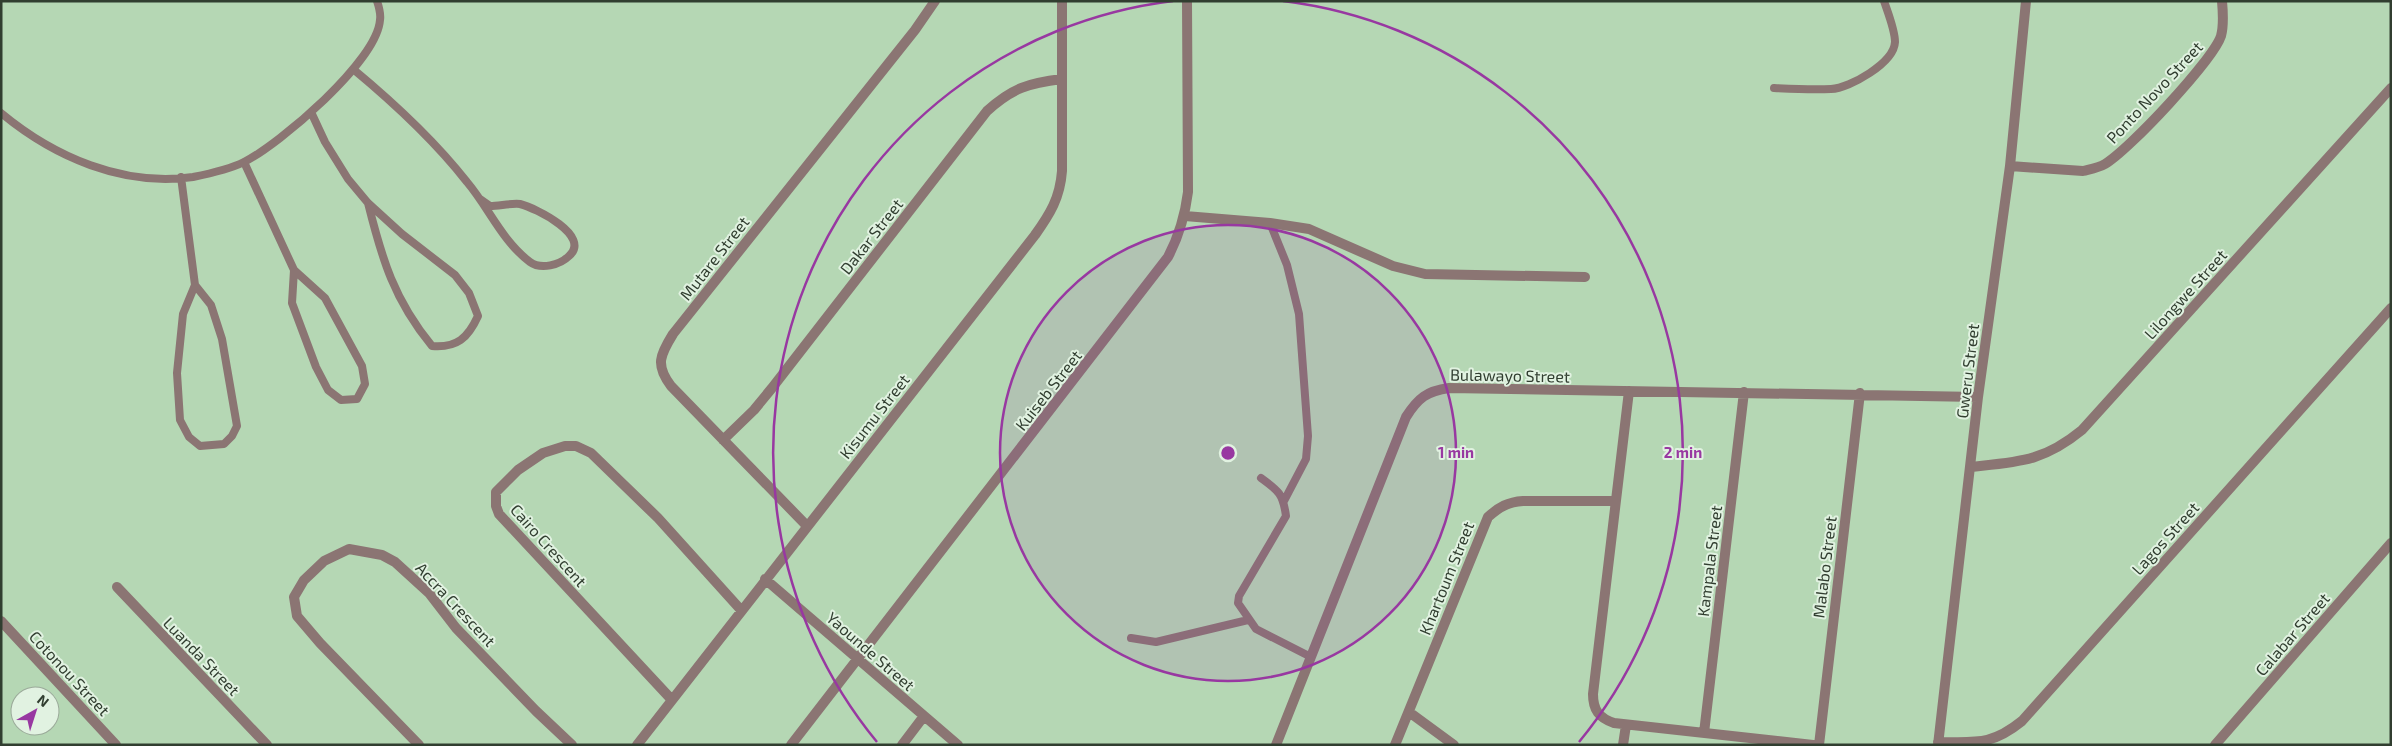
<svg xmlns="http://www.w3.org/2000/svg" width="2392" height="746" font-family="'Exo 2',sans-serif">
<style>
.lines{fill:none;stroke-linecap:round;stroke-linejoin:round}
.service{stroke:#8b7573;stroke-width:8}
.minor{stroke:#8b7573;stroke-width:10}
.ring{fill:none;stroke:#9838a1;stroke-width:2.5}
.labels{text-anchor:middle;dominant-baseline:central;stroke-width:4;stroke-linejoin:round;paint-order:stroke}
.street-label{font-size:16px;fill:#313e30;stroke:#e1f2e1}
.centre{fill:#9838a1;stroke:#e1f2e1;stroke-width:2.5}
.ring-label{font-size:15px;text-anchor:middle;font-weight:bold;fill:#9838a1;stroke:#e1f2e1;stroke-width:4;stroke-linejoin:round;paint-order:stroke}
</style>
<rect width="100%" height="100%" fill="#b5d7b4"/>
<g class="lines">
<!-- service -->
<path class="service" d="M353 69C394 103 434 140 467 182 489 208 502 241 530 262 541 270 560 265 569 256 592 236 536 208 520 204 511 203 499 206 490 206L480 199
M1774 88C1793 89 1812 90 1831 89 1850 88 1894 63 1895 42 1895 30 1888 13 1884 1
M311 112 325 142 348 179 368 203 402 234 455 275 469 293 478 316C468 338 457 348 432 346 394 300 382 259 368 203
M1 113C54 157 123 187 193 177 208 174 230 169 244 162 280 144 377 61 380 20 381 14 379 7 377 1
M244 162 294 270 325 298 362 366 365 384 357 399 341 400 328 390 316 367 292 303 294 270
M181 177 195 285 211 305 222 339 237 426 232 436 224 444 200 446 189 437 180 420 177 373 183 314 195 285
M1270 223 1287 265 1299 314 1308 436 1306 459 1284 501
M1261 478C1279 491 1283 494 1286 516L1239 596 1238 603 1256 629 1311 657
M1131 638 1156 642 1248 620"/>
<!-- minor -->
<path class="minor" d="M2010 166 2083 171C2091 169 2098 168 2105 164 2129 150 2213 60 2221 36 2224 25 2223 12 2222 1
M1185 216 1270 223 1309 229 1393 266 1425 274 1585 277
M1629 391 1593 694C1593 710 1599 718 1614 723L1813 745
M723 440 754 410 772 388 987 111C1012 88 1029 83 1062 79
M1971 467C2018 462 2043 462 2082 430L2391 88
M807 526 671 386C655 365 660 355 673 334L915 30 935 1
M765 579 958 745
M117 587 267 745
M1 621 116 745
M672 700 499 514 496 506V492L518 470 543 453 565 446H576L591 453 658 518 741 610
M1409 712 1454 745
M1704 733 1744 392
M1938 742C1976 742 1991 746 2022 721L2391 308
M419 745 320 643 297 616 294 597 304 580 324 561 349 549 382 555 395 562 429 593 456 628 536 711 572 745
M637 745 1035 235C1050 214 1060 198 1062 171V1
M791 745 1168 257C1179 236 1185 216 1188 192L1187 1
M902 745 924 716
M1276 745 1406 417C1418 398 1427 391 1449 388L1978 397
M1395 745 1488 517C1499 507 1508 502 1523 501H1615
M1623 745 1626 725
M1819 745 1860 393
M1938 745 1978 397 2010 166 2026 1
M2215 745 2391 543"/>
</g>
<!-- distance rings -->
<circle cx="1228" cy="453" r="228" fill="#9838a1" fill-opacity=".12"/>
<g class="ring">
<circle cx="1228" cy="453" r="228"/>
<path d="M877 742A455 455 0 0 1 1173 1M1283 1A455 455 0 0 1 1579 742"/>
</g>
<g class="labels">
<!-- street labels -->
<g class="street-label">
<text transform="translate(2154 92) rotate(-47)">Ponto Novo Street</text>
<text transform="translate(871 236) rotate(-52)">Dakar Street</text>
<text transform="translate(714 258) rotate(-52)">Mutare Street</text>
<text transform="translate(2185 294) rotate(-48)">Lilongwe Street</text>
<text transform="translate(1967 371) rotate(-83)">Gweru Street</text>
<text transform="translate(1510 375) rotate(1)">Bulawayo Street</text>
<text transform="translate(1048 390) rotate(-52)">Kuiseb Street</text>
<text transform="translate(874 416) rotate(-52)">Kisumu Street</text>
<text transform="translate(2165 538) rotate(-48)">Lagos Street</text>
<text transform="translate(549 545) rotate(48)">Cairo Crescent</text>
<text transform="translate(1709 561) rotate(-83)">Kampala Street</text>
<text transform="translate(1824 567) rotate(-83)">Malabo Street</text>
<text transform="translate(1446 578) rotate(-68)">Khartoum Street</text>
<text transform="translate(456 604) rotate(47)">Accra Crescent</text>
<text transform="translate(2292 634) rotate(-49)">Calabar Street</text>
<text transform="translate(871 651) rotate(41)">Yaounde Street</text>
<text transform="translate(202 656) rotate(46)">Luanda Street</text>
<text transform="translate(70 673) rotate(47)">Cotonou Street</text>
</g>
</g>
<circle cx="1228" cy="453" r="8" class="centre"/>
<g class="ring-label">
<text x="1456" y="458">1 min</text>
<text x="1683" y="458">2 min</text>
</g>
<!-- border -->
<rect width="2392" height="746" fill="none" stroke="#313e30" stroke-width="5"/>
<!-- north arrow -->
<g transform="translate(35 711) rotate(39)"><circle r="24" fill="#e1f2e1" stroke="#9baa9a"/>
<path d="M0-4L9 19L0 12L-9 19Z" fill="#9838a1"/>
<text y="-8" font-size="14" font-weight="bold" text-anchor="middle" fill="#313e30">N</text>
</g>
</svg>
